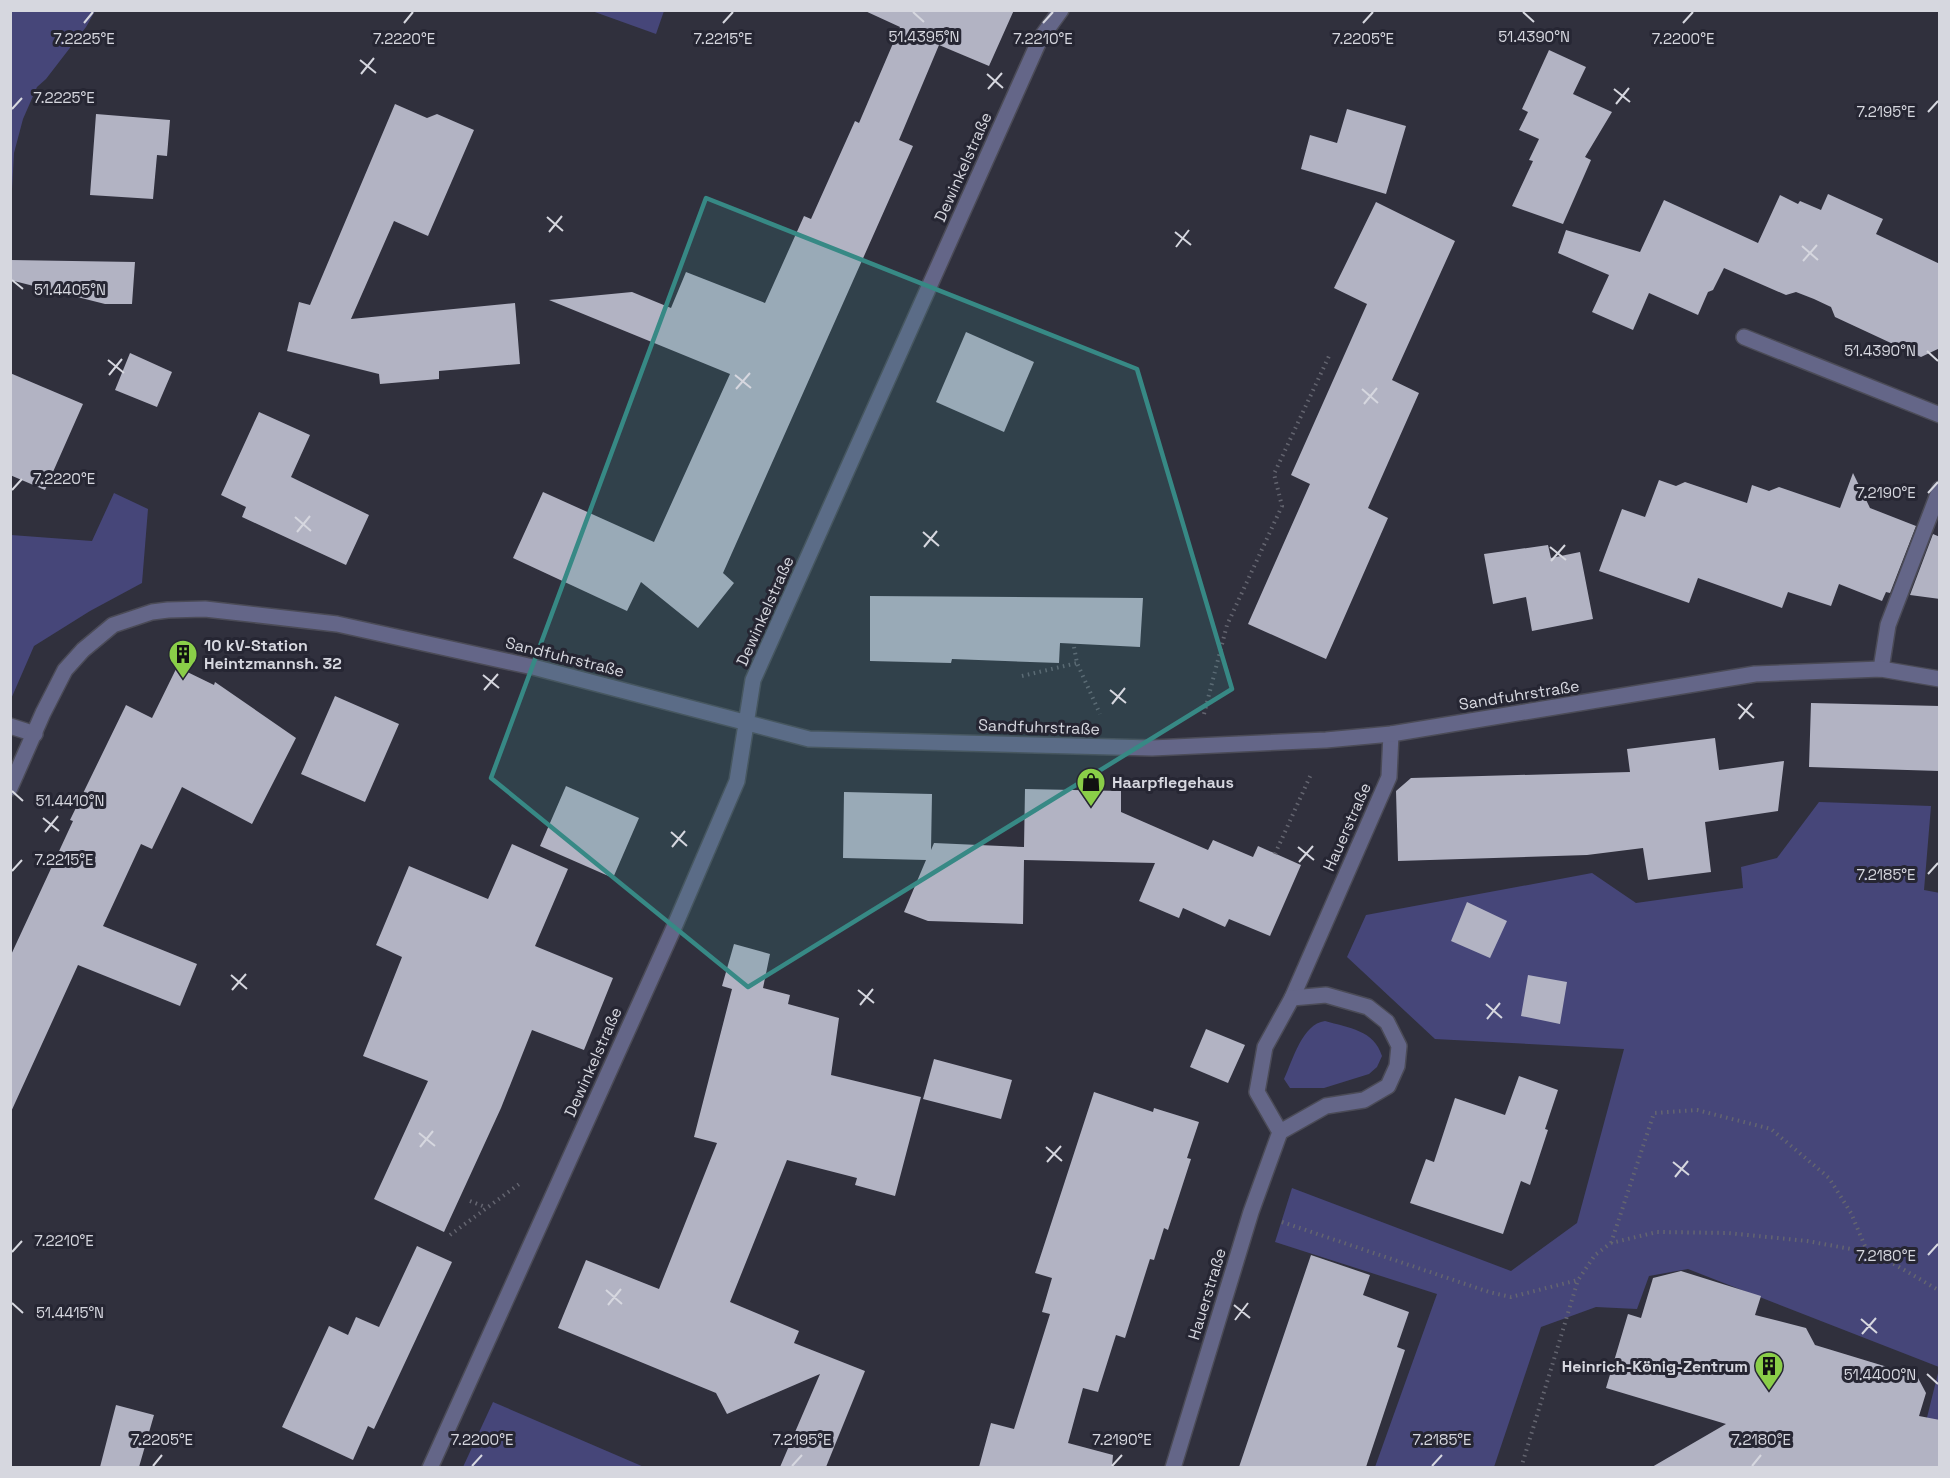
<svg xmlns="http://www.w3.org/2000/svg" width="1950" height="1478" font-family="'Space Grotesk',sans-serif">
<style>
.green{fill:#464679}
.building{fill:#b2b3c3}
.lines{fill:none;stroke-linecap:round;stroke-linejoin:round}
.lane-casing{stroke:#4b4b57;stroke-width:18}
.street-casing{stroke:#4b4b57;stroke-width:18}
.path{stroke:#646570;stroke-width:4;stroke-dasharray:1.5 4.5;stroke-linecap:butt}
.lane{stroke:#646688;stroke-width:15}
.street{stroke:#646688;stroke-width:15}
.marked{fill:#378985;fill-opacity:0.2;stroke:#378985;stroke-width:4.5;stroke-linejoin:round}
.ticks{fill:none;stroke:#d6d7df;stroke-width:2}
.labels{text-anchor:middle;dominant-baseline:central;stroke-width:6;stroke-linejoin:round;paint-order:stroke}
.street-label{font-size:16px;fill:#d6d7df;stroke:#262633}
.poi-label{font-size:16px;font-weight:bold;fill:#d6d7df;stroke:#262633;text-anchor:start}
.ticks-label{font-size:15px;text-anchor:middle;fill:#d6d7df;stroke:#262633;stroke-width:6;stroke-linejoin:round;paint-order:stroke}
</style>
<rect width="100%" height="100%" fill="#30303d"/>
<!-- green -->
<path class="green" d="M11 10 95 11 86 27 46 79 37 87 23 119 14 153 11 207Z
M592 11 664 10V11L656 34Z
M114 493 148 509 142 583 90 611 34 646 11 699V535L92 541Z
M1819 802 1931 806 1924 890 1940 893 1939 1367 1688 1269 1649 1276 1637 1309 1596 1307 1541 1327 1494 1467H1375L1437 1294 1275 1242 1292 1188 1511 1271 1577 1223 1624 1049 1435 1039 1347 957 1366 915 1592 873 1636 903 1743 888 1741 867 1777 858Z
M1325 1021C1349 1028 1374 1030 1382 1056L1377 1067 1369 1074 1324 1088H1290L1284 1079C1293 1060 1302 1024 1325 1021Z
M1939 1369V1467H1928L1917 1458Z
M493 1402 644 1467H463Z"/>
<!-- building -->
<path class="building" d="M863 10H1014L989 66 939 45 899 140 913 146 723 573 734 583 698 628 641 582 627 611 513 558 543 492 654 542 730 374 549 300 632 292 671 308 686 272 765 303 804 216 811 219 855 121 859 123 900 27Z
M1549 50 1586 67 1573 94 1612 112 1585 157 1591 160 1563 224 1512 206 1533 161 1529 160 1539 139 1519 130 1528 112 1522 109Z
M395 104 427 118 437 114 474 130 428 236 394 221 351 319 515 303 520 364 439 371V379L380 384 379 374 287 351 299 302 310 305Z
M1347 109 1406 126 1386 194 1301 169 1310 135 1337 143Z
M96 114 170 120 167 156 157 155 153 199 90 195Z
M1828 194 1883 219 1876 234 1940 264V348L1921 357 1835 317 1831 307 1814 299 1796 292 1786 295 1724 268 1713 290 1708 292 1698 315 1649 293 1633 330 1592 312 1609 275 1558 253 1566 230 1640 252 1664 200 1758 243 1780 195 1798 204 1800 201 1821 210Z
M1376 202 1455 241 1392 380 1419 393 1368 508 1388 518 1326 659 1248 624 1310 484 1291 475 1367 304 1334 288Z
M10 260 135 262 132 304H105L10 280Z
M966 332 1034 362 1004 432 936 402Z
M130 353 172 372 157 407 115 390Z
M10 373 83 404 45 490 10 475Z
M259 412 310 435 291 477 369 515 346 565 242 517 246 507 221 495Z
M1853 473 1870 508 1916 526 1890 593 1886 592 1882 601 1839 584 1831 606 1788 592 1782 608 1698 578 1689 603 1599 571 1622 509 1645 517 1659 480 1676 486 1685 482 1747 503 1752 485 1769 491 1779 487 1840 508Z
M1933 534 1940 537V599L1910 595Z
M1548 545 1551 558 1580 552 1593 619 1532 631 1526 597 1493 604 1484 554Z
M870 596 1143 598 1140 647 1060 643 1059 663 952 659 951 663 870 661Z
M177 667 214 685 215 682 296 738 252 824 182 787 152 849 141 844 103 926 197 964 180 1006 78 965 10 1114V957L73 821 70 820 126 705 152 718Z
M335 696 399 724 365 802 301 774Z
M1811 703 1940 706V771L1809 767Z
M1715 738 1719 770 1784 761 1778 811 1705 822 1711 872 1648 880 1643 848 1587 855 1398 861 1396 791 1411 778 1630 772 1627 749Z
M566 786 639 818 613 878 540 846Z
M1025 789 1121 791V812L1208 850 1213 840 1253 857 1258 846 1301 865 1270 936 1229 919 1225 927 1183 908 1179 918 1139 901 1155 863 1024 860 1023 924 928 921 904 912 926 860 843 858 844 792 932 794 931 850 934 843 1024 847Z
M512 844 568 869 535 946 613 978 584 1050 532 1030 501 1108 444 1232 374 1199 428 1081 363 1056 402 957 376 945 409 866 488 899Z
M1467 902 1507 921 1490 958 1451 941Z
M734 944 770 954 763 988 790 995 788 1004 839 1018 831 1075 921 1097 895 1196 855 1185 857 1178 787 1160 730 1302 799 1331 794 1343 865 1371 826 1467H780L820 1374 727 1414 716 1393 558 1328 586 1260 659 1289 717 1143 694 1137 732 989 722 986Z
M1528 975 1567 982 1560 1024 1521 1016Z
M1206 1029 1245 1045 1228 1083 1190 1067Z
M934 1059 1012 1080 1001 1119 923 1099Z
M1519 1076 1558 1090 1545 1129 1548 1130 1530 1185 1521 1181 1503 1234 1410 1203 1426 1159 1434 1162 1455 1098 1505 1115Z
M1094 1092 1153 1112 1154 1108 1199 1122 1187 1158 1191 1159 1168 1230 1164 1228 1154 1260 1150 1259 1125 1338 1116 1335 1098 1392 1083 1388 1068 1443 1113 1455 1112 1467H979L991 1423 1014 1429 1050 1314 1042 1312 1052 1278 1035 1273Z
M417 1246 452 1262 374 1429 368 1426 353 1460 282 1427 329 1326 348 1335 356 1317 379 1327Z
M1311 1255 1370 1275 1363 1295 1409 1312 1397 1347 1405 1350 1366 1467H1239Z
M1681 1271 1761 1296 1755 1315 1806 1328 1815 1345 1917 1376 1926 1393 1919 1416 1940 1420V1467H1652L1726 1424 1606 1388 1628 1314 1641 1318 1653 1278Z
M116 1405 154 1415 139 1467H100Z"/>
<g class="lines">
<!-- lane casing -->
<g class="lane-casing">
<path id="lane" d="M1744 337 1940 415
M1881 669 1888 625 1940 489
M10 726 35 734
M1292 998 1389 777 1391 734"/>
</g>
<!-- street casing -->
<g class="street-casing">
<path id="street" d="M10 788 43 713 65 670 83 650 113 625 152 612 168 610 205 609 337 624 533 667 809 739 1152 748 1326 740 1391 734 1755 674 1881 669 1940 679
M430 1468 672 932 737 781 753 680 1040 39 1061 10
M1173 1468 1251 1212 1280 1132 1326 1106 1364 1100 1388 1086 1397 1066 1399 1046 1387 1022 1368 1007 1326 995 1292 998 1265 1047 1257 1092 1280 1132"/>
</g>
<!-- path -->
<path class="path" d="M1074 647 1077 663 1100 714
M1022 676 1077 663
M1204 714 1227 625 1282 506 1274 474 1330 354
M1275 854 1312 772
M470 1201 485 1207
M1282 1222 1489 1292 1511 1297 1578 1280 1595 1255 1611 1243 1657 1232 1728 1233 1807 1241 1867 1252 1894 1264 1940 1291
M450 1235 522 1182
M1611 1243 1654 1113 1697 1110 1771 1129 1829 1178 1851 1213 1867 1251
M1521 1468 1578 1280"/>
<!-- lane -->
<use href="#lane" class="lane"/>
<!-- street -->
<use href="#street" class="street"/>
</g>
<!-- marked area -->
<path class="marked" d="M706 198 1137 369 1232 689 748 987 491 778Z"/>
<!-- ticks -->
<path class="ticks" d="M913 12 924 22M1523 12 1534 22M84 23 93 12M404 23 413 12M723 23 733 12M1043 23 1053 12M1363 23 1373 12M1683 23 1693 12M360 60 376 73M361 74 374 58M987 74 1003 88M988 89 1002 73M1614 89 1630 102M1616 104 1629 88M12 109 22 98M1928 112 1938 101M547 217 563 231M549 232 562 216M1175 232 1191 245M1802 246 1818 260M1176 247 1189 230M1803 261 1817 245M12 280 23 289M1927 351 1938 361M108 360 124 373M109 375 122 359M735 375 751 388M736 389 750 373M1362 389 1378 403M1364 404 1377 388M12 490 22 479M1928 493 1938 482M295 517 311 531M297 532 310 516M923 532 939 546M924 547 937 531M1550 547 1566 560M1551 561 1565 545M483 675 499 688M484 690 498 674M1110 690 1126 703M1112 704 1125 688M1738 704 1754 718M1739 719 1752 703M12 791 23 801M43 818 59 831M45 832 58 816M671 832 687 846M672 847 685 831M1298 847 1314 860M1299 862 1313 846M12 871 22 860M1928 874 1938 863M231 975 247 989M232 990 246 974M858 990 874 1003M1486 1004 1502 1018M860 1005 873 989M1487 1019 1500 1003M419 1133 435 1146M420 1147 433 1131M1046 1147 1062 1161M1047 1162 1061 1146M1673 1162 1689 1175M1675 1177 1688 1161M12 1252 22 1241M1928 1255 1938 1244M606 1290 622 1304M12 1303 23 1313M608 1305 621 1289M1234 1305 1250 1318M1861 1319 1877 1333M1235 1320 1248 1303M1862 1334 1876 1318M1927 1374 1938 1384M153 1466 162 1455M472 1466 482 1455M792 1466 802 1455M1112 1466 1122 1455M1432 1466 1442 1455M1752 1466 1761 1455"/>
<!-- icons -->
<defs>
<g id="building-pin" transform="scale(1.5)"><path d="M0 17L-7.5 6A9.5 9.5 0 1 1 7.5 6Z" fill="#8ace48" stroke="#262633"/><path d="M-4-6H4V6H1V3H-1V6H-4ZM-2.5-4.3h1.7v1.8h-1.7ZM.8-4.3h1.7v1.8H.8ZM-2.5-1h1.7V.8h-1.7ZM.8-1h1.7V.8H.8Z" fill="#111"/></g>
<g id="shop-pin" transform="scale(1.5)"><path d="M0 17L-7.5 6A9.5 9.5 0 1 1 7.5 6Z" fill="#8ace48" stroke="#262633"/><path d="M-5-2.5h2.3a2.7 3.5 0 0 1 5.4 0H5L5.5 6h-11ZM-1.5-2.5h3a1.5 2.3 0 0 0-3 0Z" fill="#111"/></g>
</defs>
<g fill-rule="evenodd">
<use href="#building-pin" x="183" y="654"/>
<use href="#shop-pin" x="1091" y="782"/>
<use href="#building-pin" x="1769" y="1366"/>
</g>
<g class="labels">
<!-- street labels -->
<g class="street-label">
<text transform="translate(963 167) rotate(-66)">Dewinkelstraße</text>
<text transform="translate(765 611) rotate(-66)">Dewinkelstraße</text>
<text transform="translate(565 657) rotate(14)">Sandfuhrstraße</text>
<text transform="translate(1519 695) rotate(-9)">Sandfuhrstraße</text>
<text transform="translate(1039 727) rotate(2)">Sandfuhrstraße</text>
<text transform="translate(1347 827) rotate(-66)">Hauerstraße</text>
<text transform="translate(593 1062) rotate(-66)">Dewinkelstraße</text>
<text transform="translate(1207 1294) rotate(-73)">Hauerstraße</text>
</g>
<!-- poi labels -->
<g class="poi-label">
<text x="204" y="645">10 kV-Station<tspan x="204" dy="18">Heintzmannsh. 32</tspan></text>
<text x="1112" y="782">Haarpflegehaus</text>
<text x="1748" y="1366" text-anchor="end">Heinrich-König-Zentrum</text>
</g>
</g>
<g class="ticks-label">
<text x="924" y="42">51.4395°N</text>
<text x="1534" y="42">51.4390°N</text>
<text x="84" y="44">7.2225°E</text>
<text x="404" y="44">7.2220°E</text>
<text x="723" y="44">7.2215°E</text>
<text x="1043" y="44">7.2210°E</text>
<text x="1363" y="44">7.2205°E</text>
<text x="1683" y="44">7.2200°E</text>
<text x="64" y="103">7.2225°E</text>
<text x="1886" y="117">7.2195°E</text>
<text x="70" y="295">51.4405°N</text>
<text x="1880" y="356">51.4390°N</text>
<text x="64" y="484">7.2220°E</text>
<text x="1886" y="498">7.2190°E</text>
<text x="70" y="806">51.4410°N</text>
<text x="64" y="865">7.2215°E</text>
<text x="1886" y="880">7.2185°E</text>
<text x="64" y="1246">7.2210°E</text>
<text x="1886" y="1261">7.2180°E</text>
<text x="70" y="1318">51.4415°N</text>
<text x="1880" y="1380">51.4400°N</text>
<text x="162" y="1445">7.2205°E</text>
<text x="482" y="1445">7.2200°E</text>
<text x="802" y="1445">7.2195°E</text>
<text x="1122" y="1445">7.2190°E</text>
<text x="1442" y="1445">7.2185°E</text>
<text x="1761" y="1445">7.2180°E</text>
</g>
<!-- border -->
<rect width="1950" height="1478" fill="none" stroke="#d6d7df" stroke-width="24"/>
</svg>
